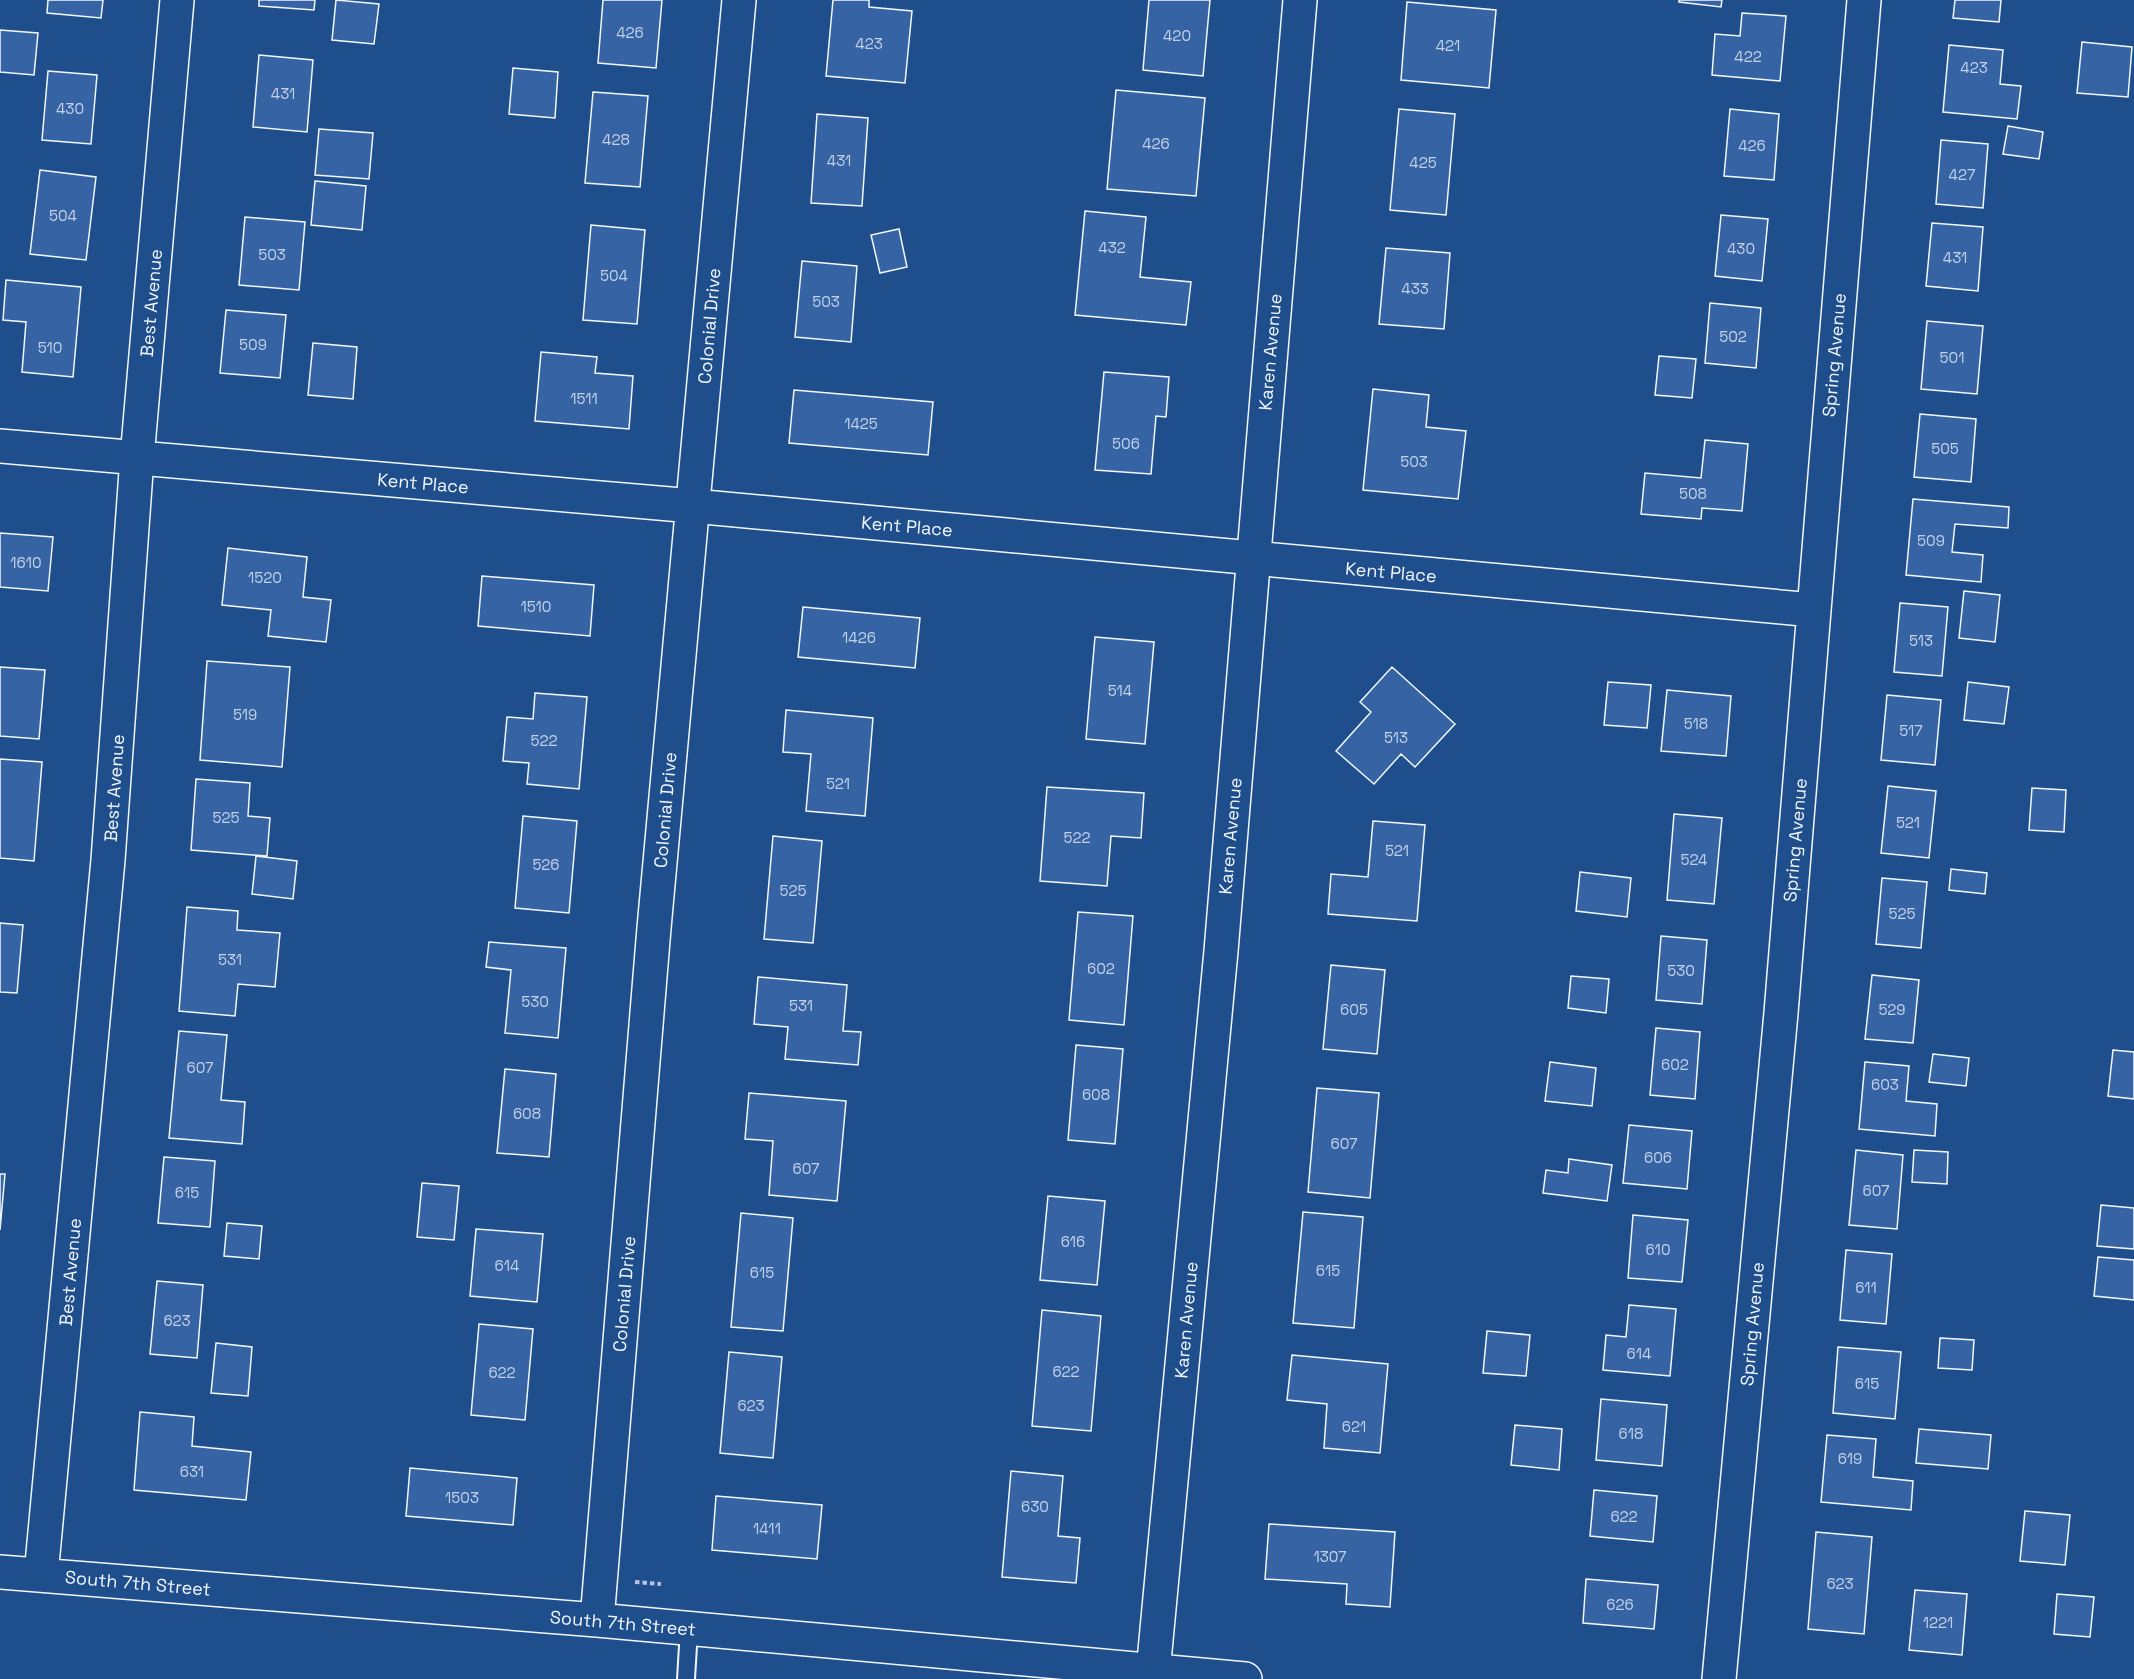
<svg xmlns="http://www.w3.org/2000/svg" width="2134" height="1679" font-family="'Space Grotesk',sans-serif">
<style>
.building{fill:#3563a3;stroke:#f2f6ff;stroke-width:1.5}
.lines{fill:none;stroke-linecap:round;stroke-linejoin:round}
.service-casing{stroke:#f2f6ff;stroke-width:20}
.minor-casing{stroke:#f2f6ff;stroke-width:36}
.path{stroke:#b3c4dc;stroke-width:4;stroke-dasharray:4.5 3;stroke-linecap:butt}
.service{stroke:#1f4e8c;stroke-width:16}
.minor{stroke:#1f4e8c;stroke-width:33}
.labels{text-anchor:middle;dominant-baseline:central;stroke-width:4.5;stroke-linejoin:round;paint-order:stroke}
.number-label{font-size:15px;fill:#c3d1e8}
.street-label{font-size:18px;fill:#f2f6ff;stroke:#1f4e8c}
</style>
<rect width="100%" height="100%" fill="#1f4e8c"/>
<!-- building -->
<path class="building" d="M48 0H103L101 18 47 13Z
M259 0H315L314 10 259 6Z
M336 0 379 4 374 44 332 40Z
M603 0H662L656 68 598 63Z
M833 0H869V7L912 11 905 83 826 76Z
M1149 0H1210L1203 76 1143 70Z
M1679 0H1722L1721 7 1679 2Z
M1955 0H2001L1999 22 1953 18Z
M1407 2 1496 10 1489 88 1401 80Z
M1742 13 1786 16 1780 81 1712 75 1715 34 1740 36Z
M0 30 38 33 34 75 0 72Z
M2082 42 2132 47 2128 97 2077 93Z
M1949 45 2003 50 2000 84 2021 86 2017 119 1943 112Z
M259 55 313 60 307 132 253 127Z
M513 68 558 72 555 118 509 114Z
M48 71 97 75 91 144 42 140Z
M1116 90 1205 98 1196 196 1107 189Z
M593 92 648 96 640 187 585 183Z
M1399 109 1455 114 1446 215 1390 210Z
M1730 109 1779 114 1774 180 1724 176Z
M817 114 868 118 862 206 811 203Z
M2008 126 2043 132 2039 159 2003 154Z
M319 129 373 133 369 179 315 175Z
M1941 140 1988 144 1983 208 1936 204Z
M40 170 96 177 86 260 30 254Z
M315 181 366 186 362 230 311 225Z
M1085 211 1146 217 1140 277 1191 282 1186 325 1075 315Z
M1721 215 1768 219 1762 281 1715 276Z
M245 217 305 222 299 290 239 285Z
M1932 223 1983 227 1978 291 1926 286Z
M591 225 645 230 637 324 583 320Z
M899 229 907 267 880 273 871 235Z
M1386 248 1450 253 1444 329 1379 324Z
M802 261 857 266 851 342 795 337Z
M6 280 81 287 73 377 22 372 26 322 3 320Z
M1710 303 1761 308 1756 368 1705 363Z
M226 310 286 315 280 378 220 373Z
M1927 321 1983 326 1977 394 1921 389Z
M313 343 357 347 353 399 308 395Z
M541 352 597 357 595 373 633 376 629 429 535 421Z
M1659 356 1696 359 1692 398 1655 395Z
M1104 372 1169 377 1166 417 1156 416 1151 474 1095 470Z
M1373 389 1429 395 1426 427 1466 431 1458 499 1363 490Z
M794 390 933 402 928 455 789 443Z
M1920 414 1976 419 1971 482 1914 477Z
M1705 440 1748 444 1742 511 1702 508 1701 519 1641 514 1645 473 1701 478Z
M1913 499 2009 507 2008 528 1955 524 1952 552 1983 555 1981 582 1906 575Z
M0 533 53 537 48 591 0 587Z
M228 548 307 557 303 597 331 600 326 642 268 636 271 610 222 605Z
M482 576 594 585 590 636 478 626Z
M1964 591 2000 595 1995 642 1959 638Z
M1900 603 1948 607 1942 676 1894 672Z
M803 607 920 618 915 668 798 657Z
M1095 637 1154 642 1145 744 1086 739Z
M207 661 290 667 282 767 200 760Z
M0 667 45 670 39 739 0 736Z
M1392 667 1455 724 1415 767 1401 754 1374 784 1336 751 1371 712 1360 702Z
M1608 682 1651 685 1647 728 1604 725Z
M1968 682 2009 687 2004 724 1964 720Z
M1667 690 1731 696 1726 756 1661 751Z
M535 693 587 697 579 789 527 784 529 763 503 761 507 717 533 719Z
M1887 695 1941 700 1935 765 1881 760Z
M786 710 873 718 865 816 806 811 811 754 783 752Z
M0 759 42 762 34 861 0 858Z
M196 779 250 783 248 816 270 818 267 856 191 850Z
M1888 786 1936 791 1929 858 1881 853Z
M1047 787 1144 793 1141 838 1111 836 1107 886 1040 881Z
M2032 788 2066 790 2064 832 2029 830Z
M1674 814 1722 818 1714 904 1667 900Z
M523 816 577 821 569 913 515 908Z
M1373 821 1425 825 1417 921 1328 914 1331 874 1368 877Z
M773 836 822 841 813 943 764 939Z
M256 856 297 861 293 899 252 894Z
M1951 869 1987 873 1985 894 1949 890Z
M1580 872 1631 878 1627 917 1576 911Z
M1882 878 1927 882 1921 948 1876 944Z
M187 907 238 911 237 930 280 933 275 987 238 984 235 1016 179 1011Z
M1078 912 1133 916 1124 1025 1069 1020Z
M0 923 23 925 17 993 0 992Z
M1661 936 1707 940 1702 1004 1656 1000Z
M489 942 566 948 558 1038 505 1033 511 970 486 967Z
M1331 965 1385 970 1377 1054 1323 1049Z
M1872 975 1919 980 1913 1043 1865 1039Z
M1571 976 1609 979 1606 1013 1568 1008Z
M758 977 847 985 843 1031 861 1032 858 1065 785 1059 788 1027 754 1024Z
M1656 1028 1700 1032 1695 1099 1650 1095Z
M179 1031 227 1035 221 1100 245 1102 242 1144 169 1138Z
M1076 1045 1123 1049 1115 1144 1068 1140Z
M2113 1050 2134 1052V1099L2108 1096Z
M1933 1054 1969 1058 1966 1086 1929 1082Z
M1550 1062 1596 1068 1592 1106 1545 1101Z
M1865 1062 1909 1066 1906 1101 1937 1104 1935 1136 1859 1129Z
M505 1069 556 1074 549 1157 497 1153Z
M1317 1088 1379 1093 1370 1198 1308 1192Z
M749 1093 846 1101 837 1201 769 1195 773 1141 745 1139Z
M1629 1125 1692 1131 1687 1189 1623 1183Z
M1856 1150 1903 1155 1897 1229 1849 1225Z
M1914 1150 1948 1152 1947 1184 1912 1182Z
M164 1157 215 1161 210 1227 158 1223Z
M1569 1159 1612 1165 1607 1201 1543 1193 1546 1170 1568 1173Z
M0 1174H5L0 1230Z
M422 1183 459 1186 454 1240 417 1237Z
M1048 1196 1105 1201 1097 1285 1040 1280Z
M2101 1205 2134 1208V1249L2097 1246Z
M1303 1212 1363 1217 1354 1328 1293 1323Z
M741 1213 793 1218 783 1331 731 1327Z
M1633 1215 1688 1220 1682 1282 1628 1278Z
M227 1223 262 1226 259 1259 224 1256Z
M476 1229 543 1234 537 1302 470 1296Z
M1846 1250 1892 1254 1886 1324 1840 1320Z
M2098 1257 2134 1260V1300L2094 1296Z
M157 1281 203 1285 197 1358 150 1354Z
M1629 1305 1676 1309 1670 1376 1603 1370 1606 1335 1626 1337Z
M1042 1310 1101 1316 1091 1431 1032 1426Z
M479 1324 533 1329 525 1420 471 1415Z
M1487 1331 1530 1335 1526 1376 1483 1373Z
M1940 1338 1974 1340 1972 1370 1938 1368Z
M216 1343 252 1347 248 1396 211 1393Z
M1838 1347 1901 1352 1895 1419 1833 1413Z
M729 1352 782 1357 773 1458 720 1453Z
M1292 1355 1388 1364 1380 1453 1324 1448 1327 1404 1287 1400Z
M1601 1399 1667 1405 1662 1466 1596 1460Z
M140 1412 194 1417 192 1446 251 1452 246 1500 134 1490Z
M1515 1425 1562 1429 1559 1470 1511 1465Z
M1919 1429 1991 1435 1988 1469 1916 1463Z
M1827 1435 1876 1439 1873 1477 1913 1481 1911 1510 1821 1502Z
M410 1468 517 1478 513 1525 406 1516Z
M1011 1471 1063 1476 1058 1536 1080 1538 1076 1583 1002 1577Z
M1594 1490 1657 1496 1653 1542 1590 1536Z
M716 1496 822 1505 817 1559 712 1550Z
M2025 1511 2070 1515 2065 1565 2020 1561Z
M1269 1524 1395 1532 1390 1607 1346 1604 1347 1584 1265 1579Z
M1816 1532 1872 1537 1864 1634 1808 1629Z
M1586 1579 1658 1585 1654 1629 1583 1623Z
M1915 1590 1967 1594 1962 1655 1909 1650Z
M2057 1594 2094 1597 2090 1637 2054 1634Z"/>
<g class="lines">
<!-- service casing -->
<g class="service-casing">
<path id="service" d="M686 1679 689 1629"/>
</g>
<!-- minor casing -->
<g class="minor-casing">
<path id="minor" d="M0 446 693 506 1813 610
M0 1572 597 1620 1245 1679
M41 1575 108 860 137 458 177 0
M597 1620 654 928 739 0
M1153 1672 1221 951 1300 0
M1719 1679 1781 1013 1864 0"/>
</g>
<!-- path -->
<path class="path" d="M635 1582 661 1584"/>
<!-- service -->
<use href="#service" class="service"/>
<!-- minor -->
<use href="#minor" class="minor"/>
</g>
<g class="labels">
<!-- number labels -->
<g class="number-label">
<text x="630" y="32">426</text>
<text x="1177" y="35">420</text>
<text x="869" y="43">423</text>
<text x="1448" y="45">421</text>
<text x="1748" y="56">422</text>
<text x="1974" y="67">423</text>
<text x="283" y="93">431</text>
<text x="70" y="108">430</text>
<text x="616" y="139">428</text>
<text x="1156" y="143">426</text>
<text x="1752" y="145">426</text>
<text x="839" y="160">431</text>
<text x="1423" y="162">425</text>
<text x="1962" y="174">427</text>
<text x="63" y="215">504</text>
<text x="1112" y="247">432</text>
<text x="1741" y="248">430</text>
<text x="272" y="254">503</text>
<text x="1955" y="257">431</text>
<text x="614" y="275">504</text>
<text x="1415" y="288">433</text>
<text x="826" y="301">503</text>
<text x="1733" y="336">502</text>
<text x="253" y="344">509</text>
<text x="50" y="347">510</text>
<text x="1952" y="357">501</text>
<text x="584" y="398">1511</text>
<text x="861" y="423">1425</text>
<text x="1126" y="443">506</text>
<text x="1945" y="448">505</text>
<text x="1414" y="461">503</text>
<text x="1693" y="493">508</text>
<text x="1931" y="540">509</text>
<text x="26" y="562">1610</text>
<text x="265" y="577">1520</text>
<text x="536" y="606">1510</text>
<text x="859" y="637">1426</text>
<text x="1921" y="640">513</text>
<text x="1120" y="690">514</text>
<text x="245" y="714">519</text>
<text x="1696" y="723">518</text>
<text x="1911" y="730">517</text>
<text x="1396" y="737">513</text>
<text x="544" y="740">522</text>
<text x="838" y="783">521</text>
<text x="226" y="817">525</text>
<text x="1908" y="822">521</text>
<text x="1077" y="837">522</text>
<text x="1397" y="850">521</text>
<text x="1694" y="859">524</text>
<text x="546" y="864">526</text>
<text x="793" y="890">525</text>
<text x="1902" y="913">525</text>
<text x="230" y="959">531</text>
<text x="1101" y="968">602</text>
<text x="1681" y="970">530</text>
<text x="535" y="1001">530</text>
<text x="801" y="1005">531</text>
<text x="1354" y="1009">605</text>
<text x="1892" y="1009">529</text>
<text x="1675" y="1064">602</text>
<text x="200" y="1067">607</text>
<text x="1885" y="1084">603</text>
<text x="1096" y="1094">608</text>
<text x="527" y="1113">608</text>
<text x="1344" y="1143">607</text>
<text x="1658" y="1157">606</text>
<text x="806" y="1168">607</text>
<text x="1876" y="1190">607</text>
<text x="187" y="1192">615</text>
<text x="1073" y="1241">616</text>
<text x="1658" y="1249">610</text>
<text x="507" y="1265">614</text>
<text x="1328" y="1270">615</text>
<text x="762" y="1272">615</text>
<text x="1866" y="1287">611</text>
<text x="177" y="1320">623</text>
<text x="1639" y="1353">614</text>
<text x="1066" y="1371">622</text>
<text x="502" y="1372">622</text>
<text x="1867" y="1383">615</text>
<text x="751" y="1405">623</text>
<text x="1354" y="1426">621</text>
<text x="1631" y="1433">618</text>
<text x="1850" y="1458">619</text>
<text x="192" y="1471">631</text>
<text x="462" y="1497">1503</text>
<text x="1035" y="1506">630</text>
<text x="1624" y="1516">622</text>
<text x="767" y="1528">1411</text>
<text x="1330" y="1556">1307</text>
<text x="1840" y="1583">623</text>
<text x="1620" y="1604">626</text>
<text x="1938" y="1622">1221</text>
</g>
<!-- street labels -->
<g class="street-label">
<text transform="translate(151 303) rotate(-85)">Best Avenue</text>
<text transform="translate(709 326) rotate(-85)">Colonial Drive</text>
<text transform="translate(1270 352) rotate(-85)">Karen Avenue</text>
<text transform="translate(1834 355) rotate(-85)">Spring Avenue</text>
<text transform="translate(423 483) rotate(5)">Kent Place</text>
<text transform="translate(907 526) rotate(5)">Kent Place</text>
<text transform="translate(1391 572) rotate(5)">Kent Place</text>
<text transform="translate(114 788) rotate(-86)">Best Avenue</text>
<text transform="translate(665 810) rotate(-85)">Colonial Drive</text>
<text transform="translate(1230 836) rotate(-85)">Karen Avenue</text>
<text transform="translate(1795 840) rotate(-85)">Spring Avenue</text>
<text transform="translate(70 1272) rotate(-85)">Best Avenue</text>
<text transform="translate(624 1294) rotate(-85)">Colonial Drive</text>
<text transform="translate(1186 1320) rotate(-85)">Karen Avenue</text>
<text transform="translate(1752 1324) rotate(-85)">Spring Avenue</text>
<text transform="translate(138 1583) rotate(5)">South 7th Street</text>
<text transform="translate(623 1623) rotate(5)">South 7th Street</text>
</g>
</g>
</svg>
